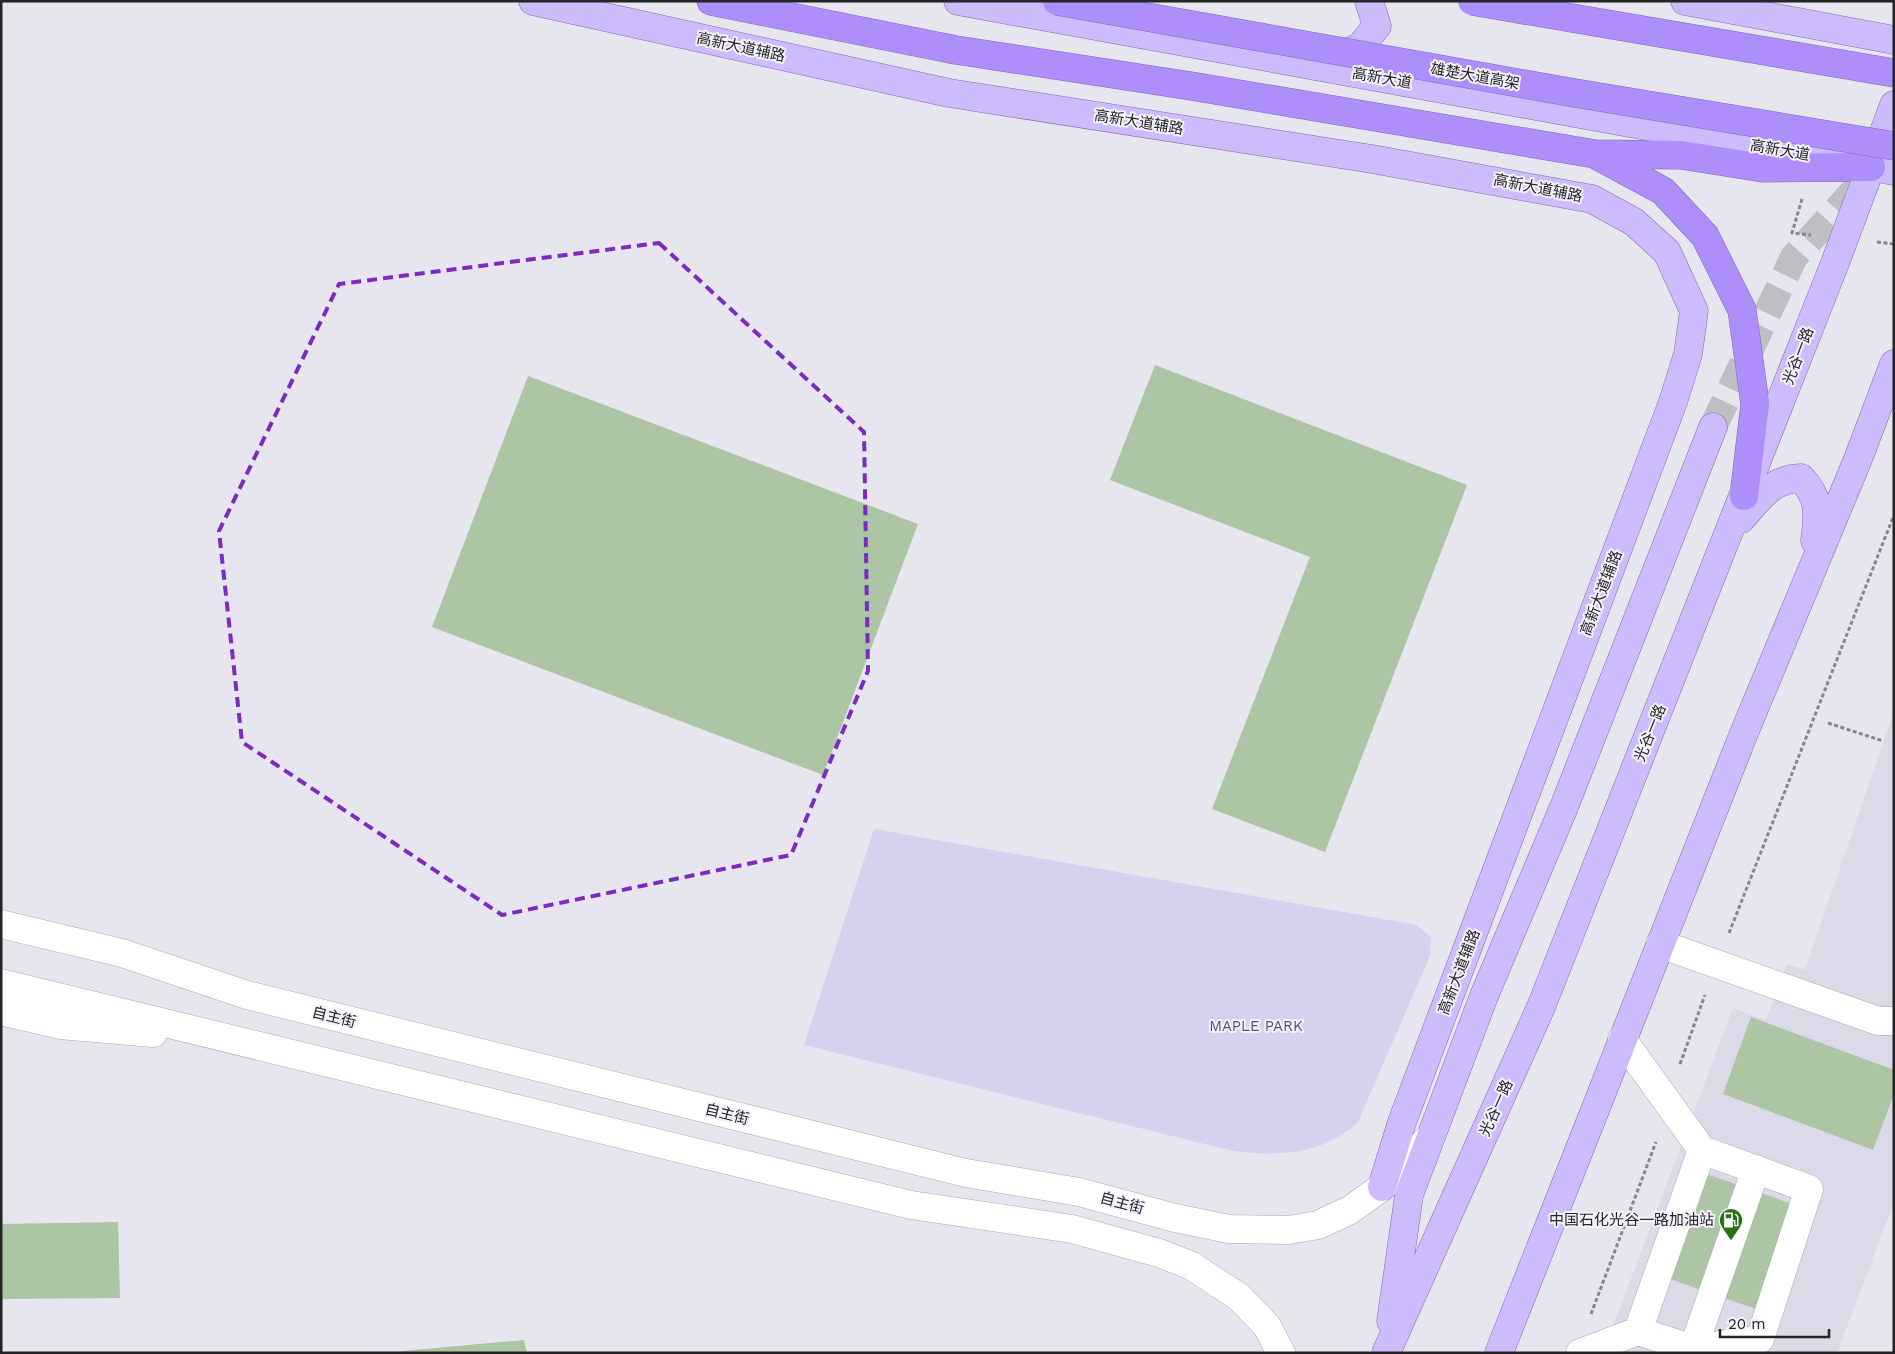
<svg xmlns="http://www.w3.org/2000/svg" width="1895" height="1354" font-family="'Work Sans','Noto Sans SC',sans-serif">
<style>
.built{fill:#dcd9e8}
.green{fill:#d7d0ef}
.building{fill:#abc5a5}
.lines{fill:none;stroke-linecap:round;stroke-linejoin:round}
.major-tunnel{stroke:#c0bec5;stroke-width:28;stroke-dasharray:28 14;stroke-linecap:butt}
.minor-casing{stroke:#a9a8af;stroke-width:29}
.major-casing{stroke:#7e69b0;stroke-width:29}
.highway-casing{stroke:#7e69b0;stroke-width:29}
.path{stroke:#87858b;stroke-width:3;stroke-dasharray:4 2.5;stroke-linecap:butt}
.minor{stroke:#fff;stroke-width:28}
.major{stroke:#cebbfc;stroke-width:28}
.highway{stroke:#ae8efa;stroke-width:28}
.highway-bridge-casing{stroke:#7e69b0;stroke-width:29;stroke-linecap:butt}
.highway-bridge{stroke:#ae8efa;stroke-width:28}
.marked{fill:none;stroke:#7b2cbf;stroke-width:4;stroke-dasharray:10 6;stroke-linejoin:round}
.labels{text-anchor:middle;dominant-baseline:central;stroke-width:4;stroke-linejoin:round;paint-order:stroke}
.street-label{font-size:15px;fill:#242326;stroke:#f4f2fa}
.park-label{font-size:15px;fill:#5b4c80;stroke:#f4f2fa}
.poi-label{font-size:15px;fill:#242326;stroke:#f4f2fa;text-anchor:end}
</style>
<rect width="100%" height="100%" fill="#e7e5ed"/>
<!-- built -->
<path class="built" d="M1894 711V1202L1837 1353H1603L1733 1008 1766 1020 1787 964 1805 970Z"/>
<!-- green -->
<path class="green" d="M874 829 1417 925 1431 938 1430 956 1358 1122C1321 1156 1275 1157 1229 1150L804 1045Z"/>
<!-- building -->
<path class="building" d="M1155 365 1467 485 1325 852 1212 809 1310 557 1110 480Z
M528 376 918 524 823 775 432 627Z
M1751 1017 1894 1070V1094L1873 1150 1723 1094Z
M1689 1168 1810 1210 1773 1315 1653 1273Z
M118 1222 120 1298 1 1299V1224Z
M524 1340 527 1353H402V1351Z"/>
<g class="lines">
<!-- major-tunnel -->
<path class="major-tunnel" d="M1713 427 1794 257 1855 190 1871 178"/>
<!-- minor casing -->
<g class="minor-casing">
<path id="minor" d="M1 924 122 953 247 995 966 1173 1079 1192 1175 1218 1229 1229 1289 1230 1318 1225 1350 1210 1382 1187 1431 1136
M1660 944 1878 1021H1894
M1 983 911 1205 1072 1229 1159 1253 1192 1266 1239 1297 1267 1326 1281 1353
M1 1011 60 1025 153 1033
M1638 1331 1702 1150
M1693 1349 1756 1169
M1580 1353 1638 1331 1693 1349 1760 1339 1809 1189 1702 1150 1622 1039"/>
</g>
<!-- major casing -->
<g class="major-casing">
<path id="major" d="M533 1 949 93 1372 159 1592 199 1634 222 1667 252 1694 311 1688 354 1673 402 1402 1122 1382 1187
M958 1 1894 171
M1685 1 1894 40
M1333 59 1360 47 1377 26 1369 1
M1741 519C1760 498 1771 479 1801 478 1821 499 1818 514 1815 541
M1391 1321 1409 1195 1484 996 1564 807 1713 427
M1386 1353 1541 1007 1835 263 1894 105
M1499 1353 1742 738 1858 459 1894 364"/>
</g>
<!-- highway casing -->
<g class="highway-casing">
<path id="highway" d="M711 1 956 50 1191 86 1595 154 1681 155 1763 168 1871 167
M1598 156 1663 191 1705 236 1742 310 1755 404 1744 496"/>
</g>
<!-- path -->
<path class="path" d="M1802 199 1792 233 1811 235
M1877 242 1894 244
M1828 723 1883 741
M1729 933 1894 515
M1680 1064 1705 995
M1591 1314 1656 1142"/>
<!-- minor -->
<use href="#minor" class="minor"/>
<!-- major -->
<use href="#major" class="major"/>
<!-- highway -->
<use href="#highway" class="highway"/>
<!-- highway-bridge casing -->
<g class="highway-bridge-casing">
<path id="highway-bridge" d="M1057 1 1569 92 1894 146
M1472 1 1894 73"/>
</g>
<!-- highway-bridge -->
<use href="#highway-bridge" class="highway-bridge"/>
</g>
<!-- marked area -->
<path class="marked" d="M659 243 864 432 868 671 791 855 502 915 242 742 219 531 339 284Z"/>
<!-- icons -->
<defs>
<g id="fuel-pin" transform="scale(1.25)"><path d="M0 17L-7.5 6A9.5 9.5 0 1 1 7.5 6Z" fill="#297215" stroke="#f4f2fa"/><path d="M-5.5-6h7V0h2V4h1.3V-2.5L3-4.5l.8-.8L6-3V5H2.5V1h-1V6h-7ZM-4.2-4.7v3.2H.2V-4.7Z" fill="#fff"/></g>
</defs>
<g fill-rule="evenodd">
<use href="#fuel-pin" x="1731" y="1220"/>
</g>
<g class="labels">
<!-- street labels -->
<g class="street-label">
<text transform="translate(741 47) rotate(12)">高新大道辅路</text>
<text transform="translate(1475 76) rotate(10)">雄楚大道高架</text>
<text transform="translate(1382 78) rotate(10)">高新大道</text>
<text transform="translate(1139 122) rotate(9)">高新大道辅路</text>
<text transform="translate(1780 150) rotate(10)">高新大道</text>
<text transform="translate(1538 188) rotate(11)">高新大道辅路</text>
<text transform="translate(1798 356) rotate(-69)">光谷一路</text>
<text transform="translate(1601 593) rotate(-69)">高新大道辅路</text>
<text transform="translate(1650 733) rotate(-68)">光谷一路</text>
<text transform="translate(1459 972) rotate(-69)">高新大道辅路</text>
<text transform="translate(334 1017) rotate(14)">自主街</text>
<text transform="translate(1496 1108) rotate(-66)">光谷一路</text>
<text transform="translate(727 1114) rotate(14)">自主街</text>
<text transform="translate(1122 1203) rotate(15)">自主街</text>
</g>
<!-- park labels -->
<g class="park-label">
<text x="1256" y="1026">MAPLE PARK</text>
</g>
<!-- poi labels -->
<g class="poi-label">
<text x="1714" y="1220">中国石化光谷一路加油站</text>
</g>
</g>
<!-- border -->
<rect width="1895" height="1354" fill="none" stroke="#242326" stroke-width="5"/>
<!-- scale -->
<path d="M1720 1329v8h109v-8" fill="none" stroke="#242326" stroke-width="2.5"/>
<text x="1728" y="1329" font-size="15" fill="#242326" stroke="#f4f2fa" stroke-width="4" paint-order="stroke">20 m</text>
</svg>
